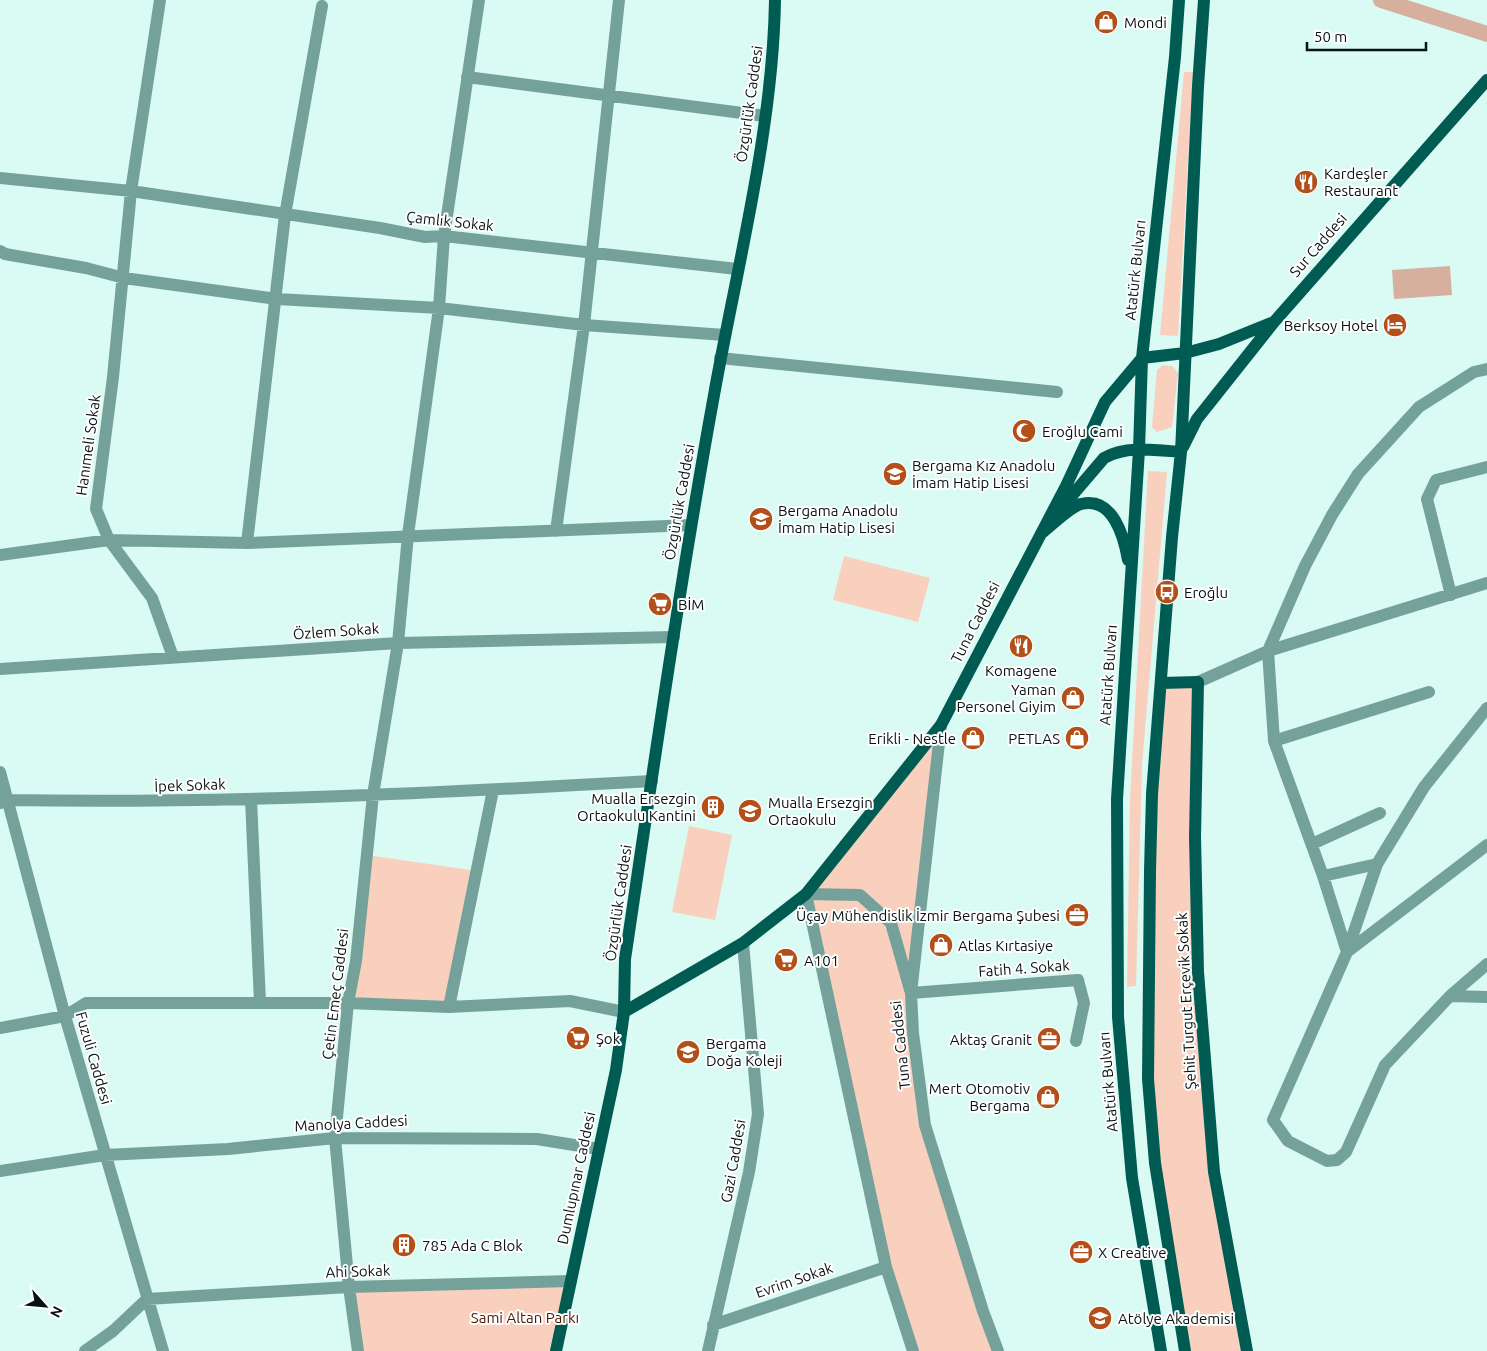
<svg xmlns="http://www.w3.org/2000/svg" width="1487" height="1351" font-family="Ubuntu,sans-serif">
<style>
.green{fill:#f9d0be}
.water{fill:#d7af9e}
.lines{fill:none;stroke-linecap:round;stroke-linejoin:round}
.canal{stroke:#d7af9e;stroke-width:16}
.minor{stroke:#74a29b;stroke-width:12}
.major{stroke:#005c53;stroke-width:12}
.labels{text-anchor:middle;dominant-baseline:central;stroke-width:4;stroke-linejoin:round;paint-order:stroke}
.poi-label{font-size:15px;fill:#081311;stroke:#fff;text-anchor:start}
.street-label{font-size:15px;fill:#081311;stroke:#fff}
.park-label{font-size:15px;fill:#491800;stroke:#fff}
</style>
<rect width="100%" height="100%" fill="#dafaf4"/>
<!-- green -->
<path class="green" d="M1184 72H1193L1178 336 1160 335Z
M1163 365 1172 366 1178 373 1172 427 1157 432 1152 427 1157 370Z
M1148 471 1167 472 1142 765 1136 986 1127 987 1130 799Z
M844 556 930 578 918 622 833 600Z
M1198 682 1195 837 1214 1172 1247 1351H1185L1148 1079 1161 683Z
M941 725 911 993 925 1126 998 1351H913L886 1267 806 894Z
M689 826 732 835 715 920 672 912Z
M367 855 477 871 449 1007 348 1003Z
M571 1281 556 1351H358L349 1287Z"/>
<!-- water -->
<path class="water" d="M1450 266 1452 295 1394 299 1392 270Z"/>
<g class="lines">
<!-- canal -->
<path class="canal" d="M1381 0 1487 34"/>
<!-- minor -->
<path class="minor" d="M160 0 131 191 113 377 96 509 109 540 152 598 173 657
M467 77 765 116
M0 178 131 191 380 228 425 237 444 236 737 269
M0 251 5 254 86 268 124 278 277 299 439 308 584 325 725 335
M720 358 1057 392
M556 531 584 325 619 0
M247 543 285 215 322 6
M0 555 109 540 247 543 691 525
M1451 595 1427 499 1436 480 1487 467
M0 669 398 643 674 637
M1198 682 1268 651 1487 583
M1487 708 1424 787 1377 864 1347 952 1273 1120 1288 1141 1327 1161 1337 1160 1346 1152 1385 1065 1450 996 1487 964
M941 725 911 993 913 1033 925 1125 983 1311 998 1351
M1274 741 1429 692
M0 772 65 1016 163 1351
M251 799 260 1003
M0 803 7 800C223 804 437 793 652 781
M1312 844 1380 813
M1323 876 1377 864
M1347 952 1323 876 1274 741 1268 651 1305 566 1332 515 1358 474 1419 407 1474 372 1487 369
M1347 952 1487 845
M1450 996 1487 997
M449 1007 493 790
M0 1028 65 1016 86 1003H348L449 1007 570 1001 624 1012
M0 1171 105 1155 228 1149 335 1138 537 1139 599 1149
M713 1325 886 1267
M85 1351 113 1331 147 1299 349 1287 571 1281
M358 1351 349 1287 335 1138 348 1003 356 961 373 795 398 643 408 535 439 308 444 236 479 0
M708 1351 749 1172 758 1114 743 943
M913 1351 886 1267 806 894 860 895 891 923 911 993 1078 980 1084 1003 1076 1041"/>
<!-- major -->
<path class="major" d="M1142 358 1185 353 1219 344 1271 323
M1183 447 1197 419 1274 322 1487 80
M1058 512 1104 458C1127 445 1156 450 1181 452
M1043 532C1052 525 1071 506 1081 504 1113 496 1124 537 1128 560
M1161 683 1198 682 1195 837 1198 972 1214 1172 1247 1351
M624 1012 743 943 806 894 941 725 1066 486 1105 402 1142 358
M556 1351 616 1070 624 1012 625 959C653 771 680 582 714 395 737 266 773 130 775 0
M1161 1351 1132 1178 1118 1017 1117 799 1139 450 1142 358 1175 57 1179 0
M1185 1351 1155 1163 1148 1079 1150 871 1152 794 1172 537 1181 452 1198 86 1204 0"/>
</g>
<!-- icons -->
<defs>
<g id="shop-disc" transform="scale(1.25)"><circle r="9.5" fill="#b3501a" stroke="#fff"/><path d="M-5-2.5h2.3a2.7 3.5 0 0 1 5.4 0H5L5.5 6h-11ZM-1.5-2.5h3a1.5 2.3 0 0 0-3 0Z" fill="#fff"/></g>
<g id="restaurant-disc" transform="scale(1.25)"><circle r="9.5" fill="#b3501a" stroke="#fff"/><path d="M-5-6h1v4h1v-4h1v4h1v-4h1v5L-1.5 .5V6h-2V.5L-5-1ZM5-6V6H3V1.5H1.5Q1.5-4 5-6Z" fill="#fff"/></g>
<g id="hotel-disc" transform="scale(1.25)"><circle r="9.5" fill="#b3501a" stroke="#fff"/><path d="M-6-4.5h1.5V1H6V5H4.5V3h-9V5H-6ZM-4 0a1.8 1.8 0 1 1 3.6 0ZM.5 0V-2.5h3Q6-2.5 6 0Z" fill="#fff"/></g>
<g id="mosque-disc" transform="scale(1.25)"><circle r="9.5" fill="#b3501a" stroke="#fff"/><path d="M3.5-4.9A6 6 0 1 0 3.5 4.9A5 5 0 1 1 3.5-4.9Z" fill="#fff"/></g>
<g id="school-disc" transform="scale(1.25)"><circle r="9.5" fill="#b3501a" stroke="#fff"/><path d="M0-5L7-2L0 1L-7-2ZM-4 1L0 2.5L4 1V4Q0 6-4 4Z" fill="#fff"/></g>
<g id="bus-disc" transform="scale(1.25)"><circle r="9.5" fill="#b3501a" stroke="#fff"/><path d="M-5-6H5V4H4V6H2V4H-2V6H-4V4H-5ZM-3.5-4V0h7V-4ZM-3.5 1.2v1.5H-2V1.2ZM2 1.2v1.5H3.5V1.2Z" fill="#fff"/></g>
<g id="supermarket-disc" transform="scale(1.25)"><circle r="9.5" fill="#b3501a" stroke="#fff"/><path d="M-6-5.5h2.5l.6 2H6L4.5 2H-2.5L-4.4-4H-6ZM-1.5 3.2a1.3 1.3 0 1 0 .1 0ZM3 3.2a1.3 1.3 0 1 0 .1 0Z" fill="#fff"/></g>
<g id="building-disc" transform="scale(1.25)"><circle r="9.5" fill="#b3501a" stroke="#fff"/><path d="M-4-6H4V6H1V3H-1V6H-4ZM-2.5-4.3h1.7v1.8h-1.7ZM.8-4.3h1.7v1.8H.8ZM-2.5-1h1.7V.8h-1.7ZM.8-1h1.7V.8H.8Z" fill="#fff"/></g>
<g id="office-disc" transform="scale(1.25)"><circle r="9.5" fill="#b3501a" stroke="#fff"/><path d="M-6-3h4V-5.5h4V-3h4V5H-6ZM-1-4.5V-3h2v-1.5ZM-6 0V1H6V0Z" fill="#fff"/></g>
</defs>
<g fill-rule="evenodd">
<use href="#shop-disc" x="1106" y="22"/>
<use href="#restaurant-disc" x="1306" y="182"/>
<use href="#hotel-disc" x="1395" y="325"/>
<use href="#mosque-disc" x="1024" y="431"/>
<use href="#school-disc" x="895" y="474"/>
<use href="#school-disc" x="761" y="519"/>
<use href="#bus-disc" x="1167" y="592"/>
<use href="#supermarket-disc" x="660" y="604"/>
<use href="#restaurant-disc" x="1021" y="646"/>
<use href="#shop-disc" x="1073" y="698"/>
<use href="#shop-disc" x="973" y="738"/>
<use href="#shop-disc" x="1077" y="738"/>
<use href="#building-disc" x="713" y="807"/>
<use href="#school-disc" x="750" y="811"/>
<use href="#office-disc" x="1077" y="915"/>
<use href="#shop-disc" x="941" y="945"/>
<use href="#supermarket-disc" x="786" y="960"/>
<use href="#supermarket-disc" x="578" y="1038"/>
<use href="#office-disc" x="1049" y="1039"/>
<use href="#school-disc" x="688" y="1052"/>
<use href="#shop-disc" x="1048" y="1097"/>
<use href="#building-disc" x="404" y="1245"/>
<use href="#office-disc" x="1081" y="1252"/>
<use href="#school-disc" x="1100" y="1318"/>
</g>
<g class="labels">
<!-- poi labels -->
<g class="poi-label">
<text x="1124" y="22">Mondi</text>
<text x="1324" y="173">Kardeşler<tspan x="1324" dy="17">Restaurant</tspan></text>
<text x="1378" y="325" text-anchor="end">Berksoy Hotel</text>
<text x="1042" y="431">Eroğlu Cami</text>
<text x="912" y="465">Bergama Kız Anadolu<tspan x="912" dy="17">İmam Hatip Lisesi</tspan></text>
<text x="778" y="510">Bergama Anadolu<tspan x="778" dy="17">İmam Hatip Lisesi</tspan></text>
<text x="1184" y="592">Eroğlu</text>
<text x="678" y="604">BİM</text>
<text x="1021" y="670" text-anchor="middle">Komagene</text>
<text x="1056" y="689" text-anchor="end">Yaman<tspan x="1056" dy="17">Personel Giyim</tspan></text>
<text x="956" y="738" text-anchor="end">Erikli - Nestle</text>
<text x="1060" y="738" text-anchor="end">PETLAS</text>
<text x="696" y="798" text-anchor="end">Mualla Ersezgin<tspan x="696" dy="17">Ortaokulu Kantini</tspan></text>
<text x="768" y="802">Mualla Ersezgin<tspan x="768" dy="17">Ortaokulu</tspan></text>
<text x="1060" y="915" text-anchor="end">Üçay Mühendislik İzmir Bergama Şubesi</text>
<text x="958" y="945">Atlas Kırtasiye</text>
<text x="804" y="960">A101</text>
<text x="596" y="1038">Şok</text>
<text x="1032" y="1039" text-anchor="end">Aktaş Granit</text>
<text x="706" y="1043">Bergama<tspan x="706" dy="17">Doğa Koleji</tspan></text>
<text x="1030" y="1088" text-anchor="end">Mert Otomotiv<tspan x="1030" dy="17">Bergama</tspan></text>
<text x="422" y="1245">785 Ada C Blok</text>
<text x="1098" y="1252">X Creative</text>
<text x="1118" y="1318">Atölye Akademisi</text>
</g>
<!-- street labels -->
<g class="street-label">
<text transform="translate(749 104) rotate(-82)">Özgürlük Caddesi</text>
<text transform="translate(450 221) rotate(6)">Çamlık Sokak</text>
<text transform="translate(1318 245) rotate(-49)">Sur Caddesi</text>
<text transform="translate(1135 270) rotate(-84)">Atatürk Bulvarı</text>
<text transform="translate(88 445) rotate(-82)">Hanımeli Sokak</text>
<text transform="translate(679 502) rotate(-80)">Özgürlük Caddesi</text>
<text transform="translate(975 622) rotate(-63)">Tuna Caddesi</text>
<text transform="translate(336 631) rotate(-4)">Özlem Sokak</text>
<text transform="translate(1108 675) rotate(-86)">Atatürk Bulvarı</text>
<text transform="translate(190 785) rotate(-2)">İpek Sokak</text>
<text transform="translate(618 903) rotate(-82)">Özgürlük Caddesi</text>
<text transform="translate(1024 968) rotate(-4)">Fatih 4. Sokak</text>
<text transform="translate(335 994) rotate(-83)">Çetin Emeç Caddesi</text>
<text transform="translate(1186 1001) rotate(-93)">Şehit Turgut Erçevik Sokak</text>
<text transform="translate(900 1045) rotate(-96)">Tuna Caddesi</text>
<text transform="translate(94 1058) rotate(74)">Fuzuli Caddesi</text>
<text transform="translate(1108 1082) rotate(-95)">Atatürk Bulvarı</text>
<text transform="translate(351 1123) rotate(-3)">Manolya Caddesi</text>
<text transform="translate(733 1161) rotate(-80)">Gazi Caddesi</text>
<text transform="translate(576 1178) rotate(-78)">Dumlupınar Caddesi</text>
<text transform="translate(358 1271) rotate(-2)">Ahi Sokak</text>
<text transform="translate(794 1280) rotate(-19)">Evrim Sokak</text>
</g>
<!-- park labels -->
<g class="park-label">
<text x="525" y="1317">Sami Altan Parkı</text>
</g>
</g>
<!-- north arrow -->
<g transform="translate(45 1306) rotate(117)" stroke="#ffffff" stroke-width="4" paint-order="stroke">
<path d="M0-4L9 19L0 12L-9 19Z" fill="#081311"/>
<text y="-8" font-size="14" font-weight="bold" text-anchor="middle" fill="#081311">N</text>
</g>
<!-- scale -->
<path d="M1307 42v8h119v-8" fill="none" stroke="#081311" stroke-width="2.5"/>
<text x="1314" y="42" font-size="15" fill="#081311" stroke="#ffffff" stroke-width="4" paint-order="stroke">50 m</text>
</svg>
